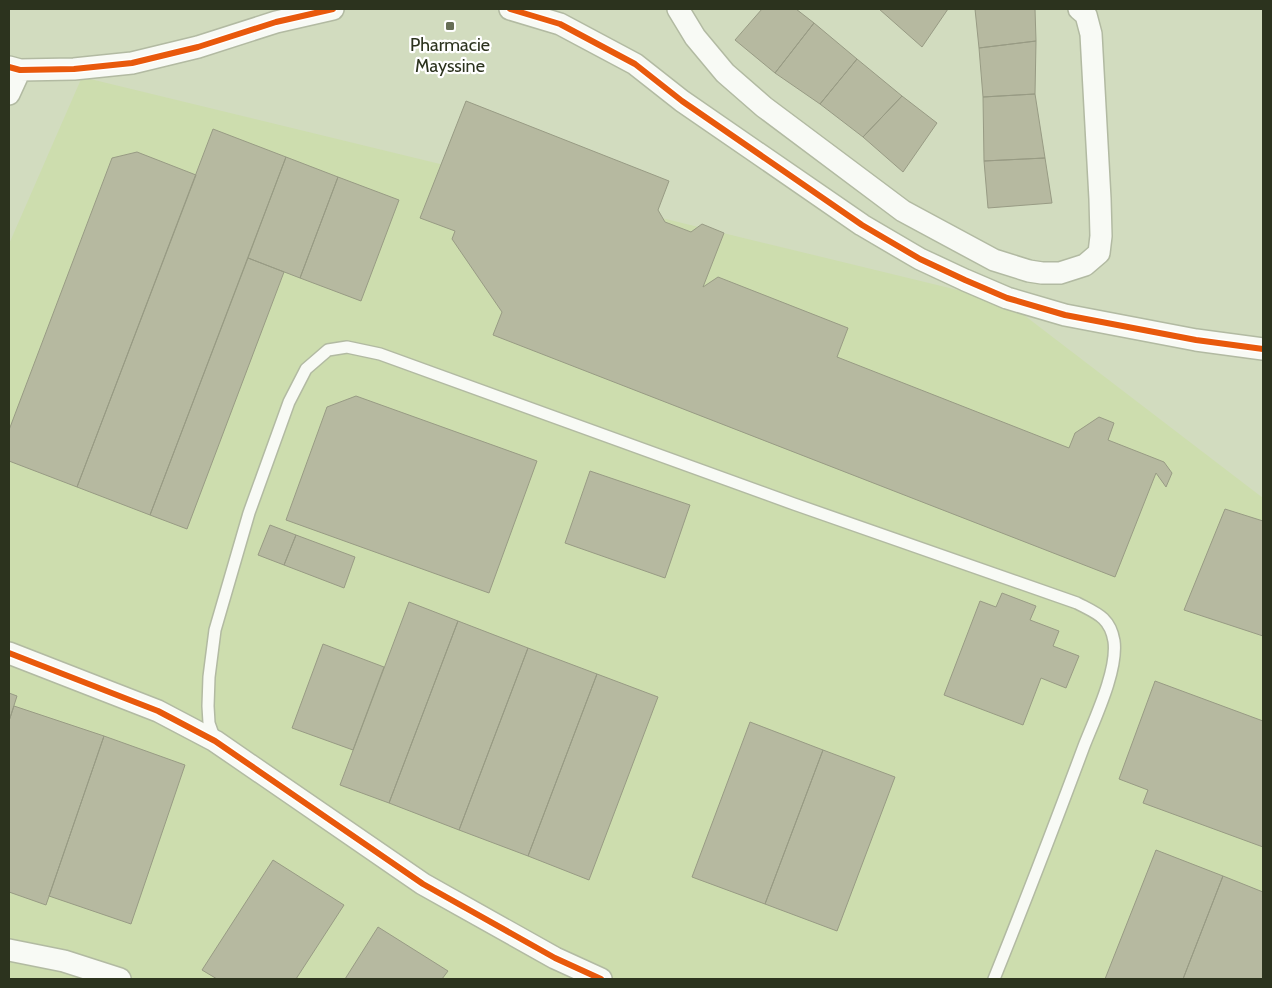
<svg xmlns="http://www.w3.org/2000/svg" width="1272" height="988" font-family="Cabin,sans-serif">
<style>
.built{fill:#cdddae}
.building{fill:#b6b9a0;stroke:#989b84}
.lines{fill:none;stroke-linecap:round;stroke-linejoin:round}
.service-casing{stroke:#b2baa2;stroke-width:14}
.minor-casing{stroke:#b2baa2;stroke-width:24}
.service{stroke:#f8faf5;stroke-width:11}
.minor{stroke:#f8faf5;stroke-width:21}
.cycleway-casing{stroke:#fff;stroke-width:9}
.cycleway{stroke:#e8590c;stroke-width:6}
.poi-dot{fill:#666e56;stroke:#fff;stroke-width:2}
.labels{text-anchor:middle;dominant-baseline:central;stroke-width:4.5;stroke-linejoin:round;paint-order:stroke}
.poi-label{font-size:18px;fill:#2c331e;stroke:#fff}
</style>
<rect width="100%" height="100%" fill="#d2dcbf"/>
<!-- built -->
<path class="built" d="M82 77 1007 302 1263 498V979H9V244Z"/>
<!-- building -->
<path class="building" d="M762 9H796L814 23 775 73 735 40Z
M879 9H948L922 47Z
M975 9H1035L1036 41 979 48Z
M814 23 857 59 820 104 775 73Z
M1036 41 1035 94 983 97 979 48Z
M857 59 902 96 863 137 820 104Z
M1035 94 1045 158 984 161 983 97Z
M902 96 937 123 903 172 863 137Z
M466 101 669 181 658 210 665 222 691 232 702 224 724 233 703 287 718 277 848 328 837 357 1069 448 1075 433 1099 417 1114 423 1108 440 1164 462 1172 473 1166 487 1156 473 1115 577 493 335 502 312 452 239 455 231 420 218Z
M213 129 286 157 150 515 77 487Z
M137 152 196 175 77 487 9 461V430L112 158Z
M286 157 338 177 300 278 248 258Z
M1045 158 1052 203 988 208 984 161Z
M338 177 399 200 361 301 300 278Z
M248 258 284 272 187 529 150 515Z
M356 396 537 461 489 593 286 520 327 407Z
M590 471 690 505 665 578 565 543Z
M1225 509 1263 521V636L1184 610Z
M270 525 296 535 284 565 258 555Z
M296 535 355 557 344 588 284 565Z
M1002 593 1036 606 1030 620 1059 631 1053 646 1079 656 1066 688 1041 678 1023 725 944 695 980 601 996 607Z
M409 602 458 621 389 803 340 785Z
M458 621 528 648 459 830 389 803Z
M323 644 384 667 353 750 292 728Z
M528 648 597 674 528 856 459 830Z
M597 674 658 697 589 880 528 856Z
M1155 681 1263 721V847L1143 803 1148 790 1119 779Z
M9 693 17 696 9 721Z
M14 706 104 736 46 905 9 892V721Z
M750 722 823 750 765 904 692 877Z
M104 736 185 765 131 924 49 896Z
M823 750 895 777 837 931 765 904Z
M1156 850 1223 876 1183 979H1105Z
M273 860 344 905 296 979H217L202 970Z
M1223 876 1263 892V979H1183Z
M378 927 448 971 442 979H345Z"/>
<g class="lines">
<!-- service casing -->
<g class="service-casing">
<path id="service" d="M215 740 209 723 208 706 209 677 215 630 249 513 289 402 306 369 328 350 347 347 380 354 794 504 1077 603C1096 613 1110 617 1114 641 1118 670 1095 718 1084 746 1055 824 1025 902 994 979"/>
</g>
<!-- minor casing -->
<g class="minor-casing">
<path id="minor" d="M510 9 560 24 635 64 682 101 862 225 920 259 965 280 1007 298 1065 315 1196 340 1263 349
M678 9 695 37 725 73 764 107 903 211 994 260 1029 271 1042 273H1060L1085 265 1099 253 1101 236 1100 199 1091 34 1086 15 1079 9
M9 67 20 70 74 69 132 63 198 47 276 22 333 9
M9 94 20 70
M9 653 158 711 215 741 423 884 555 958 601 979
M9 950 64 961 120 979"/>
</g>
<!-- service -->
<use href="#service" class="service"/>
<!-- minor -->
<use href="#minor" class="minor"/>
<!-- cycleway casing -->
<g class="cycleway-casing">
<path id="cycleway" d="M510 9 560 24 635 64 682 101 862 225 920 259 965 280 1007 298 1065 315 1196 340 1263 349
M9 67 20 70 74 69 132 63 198 47 276 22 333 9
M9 653 158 711 215 741 423 884 555 958 601 979"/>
</g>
<!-- cycleway -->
<use href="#cycleway" class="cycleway"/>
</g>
<!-- markers -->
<rect class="poi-dot" x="445" y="21" width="10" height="10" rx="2.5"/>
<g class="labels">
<!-- poi labels -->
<g class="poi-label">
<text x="450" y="45">Pharmacie<tspan x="450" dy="21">Mayssine</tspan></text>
</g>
</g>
<!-- border -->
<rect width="1272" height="988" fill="none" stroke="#2c331e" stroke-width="20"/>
</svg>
